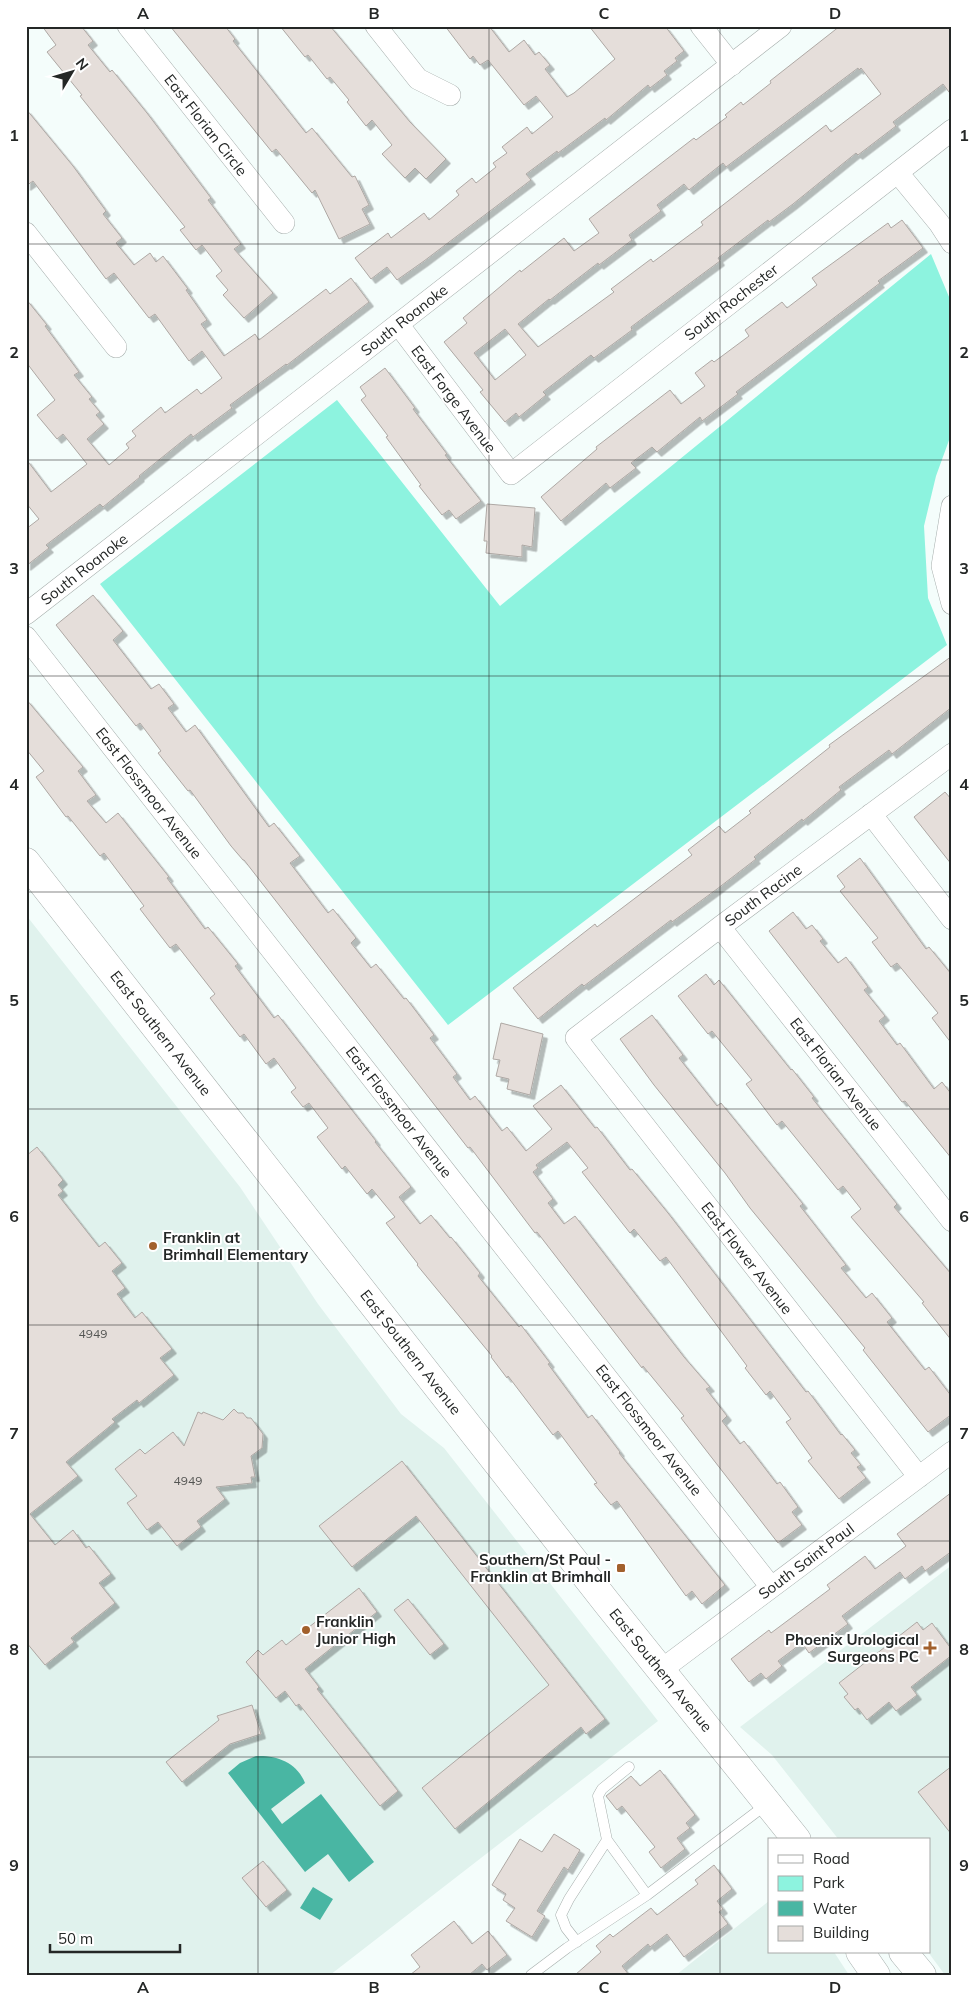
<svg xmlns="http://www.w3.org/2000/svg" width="978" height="2001" font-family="Mulish,sans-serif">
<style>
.built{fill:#e0f2ed}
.green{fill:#8df3df}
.water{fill:#49b6a3}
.building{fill:#e5deda;stroke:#aea8a4;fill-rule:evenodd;filter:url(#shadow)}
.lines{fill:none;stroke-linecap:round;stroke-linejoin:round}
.service-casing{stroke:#a5adab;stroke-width:11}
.minor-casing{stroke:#a5adab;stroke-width:22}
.secondary-casing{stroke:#a5adab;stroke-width:29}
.service{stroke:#fff;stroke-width:10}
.minor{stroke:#fff;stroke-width:21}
.secondary{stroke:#fff;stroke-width:28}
.grid{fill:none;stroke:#242726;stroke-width:1;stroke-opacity:0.55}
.poi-dot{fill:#a2602c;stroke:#fff;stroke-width:2}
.labels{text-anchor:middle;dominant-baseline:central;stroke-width:4;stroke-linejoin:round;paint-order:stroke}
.number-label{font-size:12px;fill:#545553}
.street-label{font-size:15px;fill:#242726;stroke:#fff}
.poi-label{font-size:15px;font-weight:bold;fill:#242726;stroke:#fff;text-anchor:start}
.neatline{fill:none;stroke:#242726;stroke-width:2}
.grid-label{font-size:16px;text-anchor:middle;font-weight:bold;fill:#242726}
</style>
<defs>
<filter id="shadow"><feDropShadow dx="4.5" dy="4.5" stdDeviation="0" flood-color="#0004"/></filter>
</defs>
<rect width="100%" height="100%" fill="#f4fdfb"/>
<!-- built -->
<path class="built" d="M26 915 240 1187 318 1304 401 1414 444 1448 658 1721 330 1975H26Z
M952 1565V1975H945L928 1952H929V1840H839L772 1755 740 1727Z
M769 1901V1952H834L849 1975H676Z"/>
<!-- green -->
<path class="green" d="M931 254 952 304V432L936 476 924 526 928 598 947 645 448 1025 100 584 337 400 500 606Z"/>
<!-- water -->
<path class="water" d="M256 1756C276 1755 297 1762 305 1783L271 1809 282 1824 321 1794 374 1862 349 1882 328 1854 305 1872 228 1773 240 1763Z
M313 1887 333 1899 320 1920 300 1908Z"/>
<!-- building -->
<path class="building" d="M42 26H81L93 41 88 45 110 72 112 70 147 113 211 198 208 200 241 244 234 249 273 293 244 318 223 295 228 290 216 276 222 271 202 245 196 250 180 230 185 227 80 96 82 95 47 52 56 45Z
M170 26H225L235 39 233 41 306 133 312 128 352 177 355 176 369 205 362 209 370 224 339 239 315 190 312 193 276 149 272 152Z
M280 26H330L410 122 446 159 426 179 415 168 405 178 382 154 392 145 372 120 366 126 347 102 349 100 330 77 327 79 308 55 305 57Z
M445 26H489L509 52 524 40 535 55 539 52 550 65 545 69 567 97 574 93 615 59 589 26H665L684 51 675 58 677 61 664 71 667 75 650 88 648 85 606 120 605 118 558 153 557 151 526 174 531 180 424 261 397 280 387 267 371 279 355 258 388 233 391 238 424 213 429 220 459 195 456 191 472 178 476 183 496 167 493 163 507 153 502 147 527 127 532 134 553 117 536 96 524 105 488 60 480 65 473 56 470 59Z
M840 26H952V96L943 84 893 122 896 126 858 155 856 153 793 204 769 222 768 220 718 258 720 261 631 327 632 330 594 358 591 355 543 392 546 395 519 417 516 413 505 422 480 392 483 390 444 342 467 323 463 318 520 270 521 272 564 238 574 251 599 233 589 219 694 138 696 140 727 117 725 115 741 102 743 105 771 83 770 81ZM858 68 859 70 861 68 881 94 831 132 826 125 701 222 703 225 653 262 651 259 611 289 614 292 538 347 518 324 549 299 550 300 598 263 599 265 632 240 629 235 661 211 657 205 684 184 689 190 723 163 726 167ZM505 329 526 355 495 380 474 353Z
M26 109 73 166 106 211 103 214 122 238 116 243 134 265 150 253 156 262 163 256 188 289 186 290 207 320 201 324 224 356 255 334 259 340 326 289 330 294 351 278 369 302 287 365 286 364 230 405 232 408 193 437 191 434 139 476 140 477 103 507 100 504 46 545 49 548 26 566V529L39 519 26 503V459L51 492 87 464 63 434 57 439 37 415 55 400 26 362V299L47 325 45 326 79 372 74 375 92 397 89 399 100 412 96 415 104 424 87 439 109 465 129 448 126 444 136 436 132 431 161 407 165 413 197 389 201 394 222 378 202 351 189 361 155 314 149 318 114 273 106 279 33 181 26 186Z
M902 220 923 248 878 281 880 283 736 392 738 394 702 421 700 417 657 452 652 447 631 463 636 468 610 488 606 483 561 521 541 497 597 449 596 447 670 390 681 404 705 386 695 373 712 360 714 362 749 336 745 330 782 302 787 308 817 285 812 278 888 223 891 228Z
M385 368 415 408 413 409 447 454 445 455 481 501 456 519 449 510 442 515 419 486 421 485 386 437 388 436 361 400 366 396 360 387Z
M487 504 535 508 532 547 522 545V557L486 553 487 541H484Z
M93 595 123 631 113 640 151 689 159 684 174 704 168 708 186 732 195 725 269 827 274 823 300 856 290 863 328 913 333 909 356 938 351 943 371 968 376 964 404 999 406 998 434 1035 430 1038 457 1074 453 1077 470 1100 475 1096 502 1131 507 1127 526 1151 552 1129 533 1106 561 1085 595 1128 597 1127 630 1170 632 1169 668 1213 806 1392 808 1391 841 1435 842 1434 855 1450 851 1453 861 1465 857 1467 866 1478 839 1499 808 1461 812 1458 786 1422 791 1419 770 1391 766 1395 745 1368 747 1366 666 1257 660 1261 634 1229 630 1233 582 1172 588 1168 567 1142 536 1165 538 1168 533 1172 553 1199 548 1203 564 1224 575 1216 684 1357 710 1387 706 1389 727 1416 722 1421 740 1444 744 1441 777 1484 780 1482 798 1507 792 1512 802 1525 778 1543 681 1418 684 1416 643 1366 642 1368 537 1232 535 1233 470 1147 468 1148 244 860H243L231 846 190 790 188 791 158 753 161 751 140 723 136 726 56 625Z
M952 656V707L892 754 889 750 839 787 841 790 803 821 802 819 754 857 756 859 717 889 672 922 671 920 584 986 582 984 538 1019 513 988 595 924 597 927 692 855 688 850 719 826 725 833 751 813 749 811 830 747 829 745Z
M26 699 83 767 78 771 96 795 87 801 106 823 118 813 169 877 167 878 205 929 208 927 238 964 235 966 274 1018 278 1015 376 1141 375 1142 411 1187 399 1197 420 1224 431 1215 450 1238 451 1237 480 1273 478 1276 519 1327 521 1325 550 1363 548 1364 588 1418 592 1415 620 1452 619 1453 725 1585 702 1604 692 1591 686 1596 617 1501 611 1505 594 1484 597 1483 558 1431 553 1435 508 1376 507 1378 491 1357 492 1356 417 1265 418 1264 386 1223 395 1217 372 1189 367 1194 345 1166 342 1169 317 1137 328 1128 309 1103 303 1107 291 1092 296 1088 274 1058 266 1064 244 1034 240 1037 210 998 215 994 176 944 170 948 140 909 144 906 104 853 100 856 68 816 66 817 36 777 44 771 26 749Z
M945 792 952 800V865L914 817Z
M860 858 926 949 929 947 952 975V1044L932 1018 938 1013 897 963 891 967 872 942 878 938 840 891 845 887 837 876Z
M793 912 806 929 812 925 823 939 820 941 838 963 846 957 868 987 864 990 885 1016 879 1021 897 1045 900 1043 934 1089 942 1082 952 1095V1159L905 1101 902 1102 769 931Z
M706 974 714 985 719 980 791 1070 792 1069 814 1097 812 1098 897 1204 894 1207 952 1275V1341L922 1303 924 1302 851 1217 861 1209 843 1186 838 1190 782 1121 777 1125 746 1084 752 1080 712 1031 708 1034 678 996Z
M652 1015 683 1055 679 1058 717 1106 721 1103 803 1204 800 1206 846 1265 841 1268 866 1298 872 1293 892 1318 887 1322 925 1370 929 1367 952 1397V1414L928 1432 863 1350 865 1348 750 1208 725 1173 654 1085 620 1039Z
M501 1023 543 1034 530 1095 507 1089 509 1079 496 1076 500 1060 493 1059Z
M37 1147 63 1180 58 1185 63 1191 58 1195 99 1247 105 1242 122 1263 112 1271 125 1288 117 1294 135 1318 142 1312 172 1349 160 1358 174 1375 139 1403 137 1400 112 1419 115 1422 66 1462 78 1476 30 1514 55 1545 73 1530 86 1548 89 1546 111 1574 99 1583 115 1603 71 1638 74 1642 45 1665 26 1642V1156Z
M234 1409 238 1413H243L247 1418H251L263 1434 262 1448 251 1456 255 1477H251L252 1483 216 1487 225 1499 197 1521 201 1527 177 1546 158 1522 147 1530 127 1503 137 1496 115 1469 140 1449 145 1454 173 1432 184 1446 198 1412 202 1414 203 1412 223 1420Z
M402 1461 605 1719 586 1734 581 1727 455 1829 422 1788 549 1685 416 1516 352 1567 319 1526Z
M952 1492V1551L925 1571 922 1566 905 1579 900 1572 842 1616 848 1624 809 1653 802 1643 778 1661 782 1666 766 1679 761 1673 749 1682 731 1659 769 1630 771 1633 830 1589 827 1585 865 1556 875 1569 906 1546 897 1534Z
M359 1588 377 1612 305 1669 319 1687 317 1689 398 1791 380 1806 299 1704 296 1706 285 1691 276 1698 246 1662 258 1650 263 1655 282 1640 286 1645Z
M408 1599 444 1644 430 1655 394 1610Z
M917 1622 923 1630 932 1623 952 1650V1655L911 1687 917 1695 896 1711 889 1702 867 1720 858 1708 855 1710 844 1697 848 1694 839 1683Z
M252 1705 261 1734 230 1744 182 1782 166 1762 219 1720 217 1716Z
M952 1766V1835L918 1792Z
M660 1770 695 1815 686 1823 690 1828 677 1838 685 1849 661 1868 649 1852 655 1847 622 1806 617 1810 606 1796 631 1776 640 1786Z
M554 1834 580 1850 568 1870 564 1867 537 1911 545 1916 532 1937 506 1921 515 1908 503 1900 506 1894 492 1885 520 1839 542 1852Z
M263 1861 287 1890 266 1907 242 1878Z
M714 1865 732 1889 717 1901 723 1909 719 1912 728 1924 684 1957 667 1934 650 1947 648 1944 622 1966 629 1975H575L601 1952 596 1946 610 1934 613 1937 651 1908 657 1915 698 1884 695 1880Z
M454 1921 472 1944 488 1931 507 1955 487 1970 482 1964 469 1975H410L420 1967 411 1955Z"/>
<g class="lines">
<!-- service casing -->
<g class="service-casing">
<path id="service" d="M607 1840 647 1895
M577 1942 566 1928 561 1915 569 1899 607 1840 598 1796 602 1789 629 1767
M531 1975 567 1948 647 1895 767 1804"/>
</g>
<!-- minor casing -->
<g class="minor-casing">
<path id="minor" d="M128 26 284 223
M376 26 418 79 450 95
M701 26 732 65
M898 173 939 223 952 243
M26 233 116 347
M398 324 511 474 952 130
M952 506 942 566 952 604
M26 614 781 26
M26 637 771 1587
M871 814 952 919
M720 927 952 1221
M919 1477 576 1038 720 927 952 754
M661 1670 952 1452"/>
</g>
<!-- secondary casing -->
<g class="secondary-casing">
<path id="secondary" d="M26 862 607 1603 797 1840
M860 1952 876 1975
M903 1952 922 1975"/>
</g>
<!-- service -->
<use href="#service" class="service"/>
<!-- minor -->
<use href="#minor" class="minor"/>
<!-- secondary -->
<use href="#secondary" class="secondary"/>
</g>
<!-- grid -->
<path class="grid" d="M258 26V1975M489 26V1975M720 26V1975M26 244H952M26 460H952M26 676H952M26 892H952M26 1109H952M26 1325H952M26 1541H952M26 1757H952"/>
<!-- markers -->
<g class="poi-dot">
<circle cx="153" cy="1246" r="5"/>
<rect x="616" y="1563" width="10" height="10" rx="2.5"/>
<circle cx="306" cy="1630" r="5"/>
<path d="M927.5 1640.5h5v5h5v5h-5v5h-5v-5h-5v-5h5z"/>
</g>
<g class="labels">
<!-- number labels -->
<g class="number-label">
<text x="93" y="1333">4949</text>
<text x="188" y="1480">4949</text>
</g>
<!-- street labels -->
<g class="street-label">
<text transform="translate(206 125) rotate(52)">East Florian Circle</text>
<text transform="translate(731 302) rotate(-38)">South Rochester</text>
<text transform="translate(404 320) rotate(-38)">South Roanoke</text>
<text transform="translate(454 399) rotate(53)">East Forge Avenue</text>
<text transform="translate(84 569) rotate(-38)">South Roanoke</text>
<text transform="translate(149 793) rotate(52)">East Flossmoor Avenue</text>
<text transform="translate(763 895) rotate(-37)">South Racine</text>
<text transform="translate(161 1033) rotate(52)">East Southern Avenue</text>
<text transform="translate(836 1074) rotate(52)">East Florian Avenue</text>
<text transform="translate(399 1112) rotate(52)">East Flossmoor Avenue</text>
<text transform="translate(747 1258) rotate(52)">East Flower Avenue</text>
<text transform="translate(411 1352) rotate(52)">East Southern Avenue</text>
<text transform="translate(649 1430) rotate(52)">East Flossmoor Avenue</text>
<text transform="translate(806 1561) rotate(-37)">South Saint Paul</text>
<text transform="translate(661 1670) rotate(51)">East Southern Avenue</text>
</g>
<!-- poi labels -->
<g class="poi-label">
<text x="163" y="1237">Franklin at<tspan x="163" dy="17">Brimhall Elementary</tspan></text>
<text x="611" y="1559" text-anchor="end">Southern/St Paul -<tspan x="611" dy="17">Franklin at Brimhall</tspan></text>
<text x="316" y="1621">Franklin<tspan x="316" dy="17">Junior High</tspan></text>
<text x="919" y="1639" text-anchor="end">Phoenix Urological<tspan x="919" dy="17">Surgeons PC</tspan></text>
</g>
</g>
<!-- border -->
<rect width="978" height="2001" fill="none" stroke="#ffffff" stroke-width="55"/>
<!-- legend -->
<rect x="768" y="1838" width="162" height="115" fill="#ffffff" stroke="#a7a9a8"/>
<rect x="778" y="1855" width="25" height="8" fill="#ffffff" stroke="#a7a9a8"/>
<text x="813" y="1864" font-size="15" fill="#242726">Road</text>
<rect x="778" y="1876" width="25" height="15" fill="#8df3df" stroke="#a7a9a8"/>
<text x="813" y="1888" font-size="15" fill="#242726">Park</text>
<rect x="778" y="1901" width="25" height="15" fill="#49b6a3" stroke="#a7a9a8"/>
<text x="813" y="1914" font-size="15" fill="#242726">Water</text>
<rect x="778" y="1926" width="25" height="15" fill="#e5deda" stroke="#a7a9a8"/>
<text x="813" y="1938" font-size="15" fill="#242726">Building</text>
<!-- north arrow -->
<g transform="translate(72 72) rotate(52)" stroke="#ffffff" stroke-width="4" paint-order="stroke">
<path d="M0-4L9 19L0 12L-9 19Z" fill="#242726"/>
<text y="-8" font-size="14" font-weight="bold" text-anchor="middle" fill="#242726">N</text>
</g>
<!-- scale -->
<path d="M50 1944v8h130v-8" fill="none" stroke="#242726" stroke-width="2.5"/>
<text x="58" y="1944" font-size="15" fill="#242726" stroke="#ffffff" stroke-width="4" paint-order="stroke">50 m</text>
<rect x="28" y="28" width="922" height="1946" class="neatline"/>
<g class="grid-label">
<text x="143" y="19">A</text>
<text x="374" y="19">B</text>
<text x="604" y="19">C</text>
<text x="835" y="19">D</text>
<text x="14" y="141">1</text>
<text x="964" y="141">1</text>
<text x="14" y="358">2</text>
<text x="964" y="358">2</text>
<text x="14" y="574">3</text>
<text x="964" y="574">3</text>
<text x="14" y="790">4</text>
<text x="964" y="790">4</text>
<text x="14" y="1006">5</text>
<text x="964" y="1006">5</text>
<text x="14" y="1222">6</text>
<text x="964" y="1222">6</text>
<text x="14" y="1439">7</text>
<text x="964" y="1439">7</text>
<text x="14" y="1655">8</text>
<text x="964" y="1655">8</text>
<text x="14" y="1871">9</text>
<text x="964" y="1871">9</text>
<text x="143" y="1993">A</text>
<text x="374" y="1993">B</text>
<text x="604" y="1993">C</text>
<text x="835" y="1993">D</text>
</g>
</svg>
